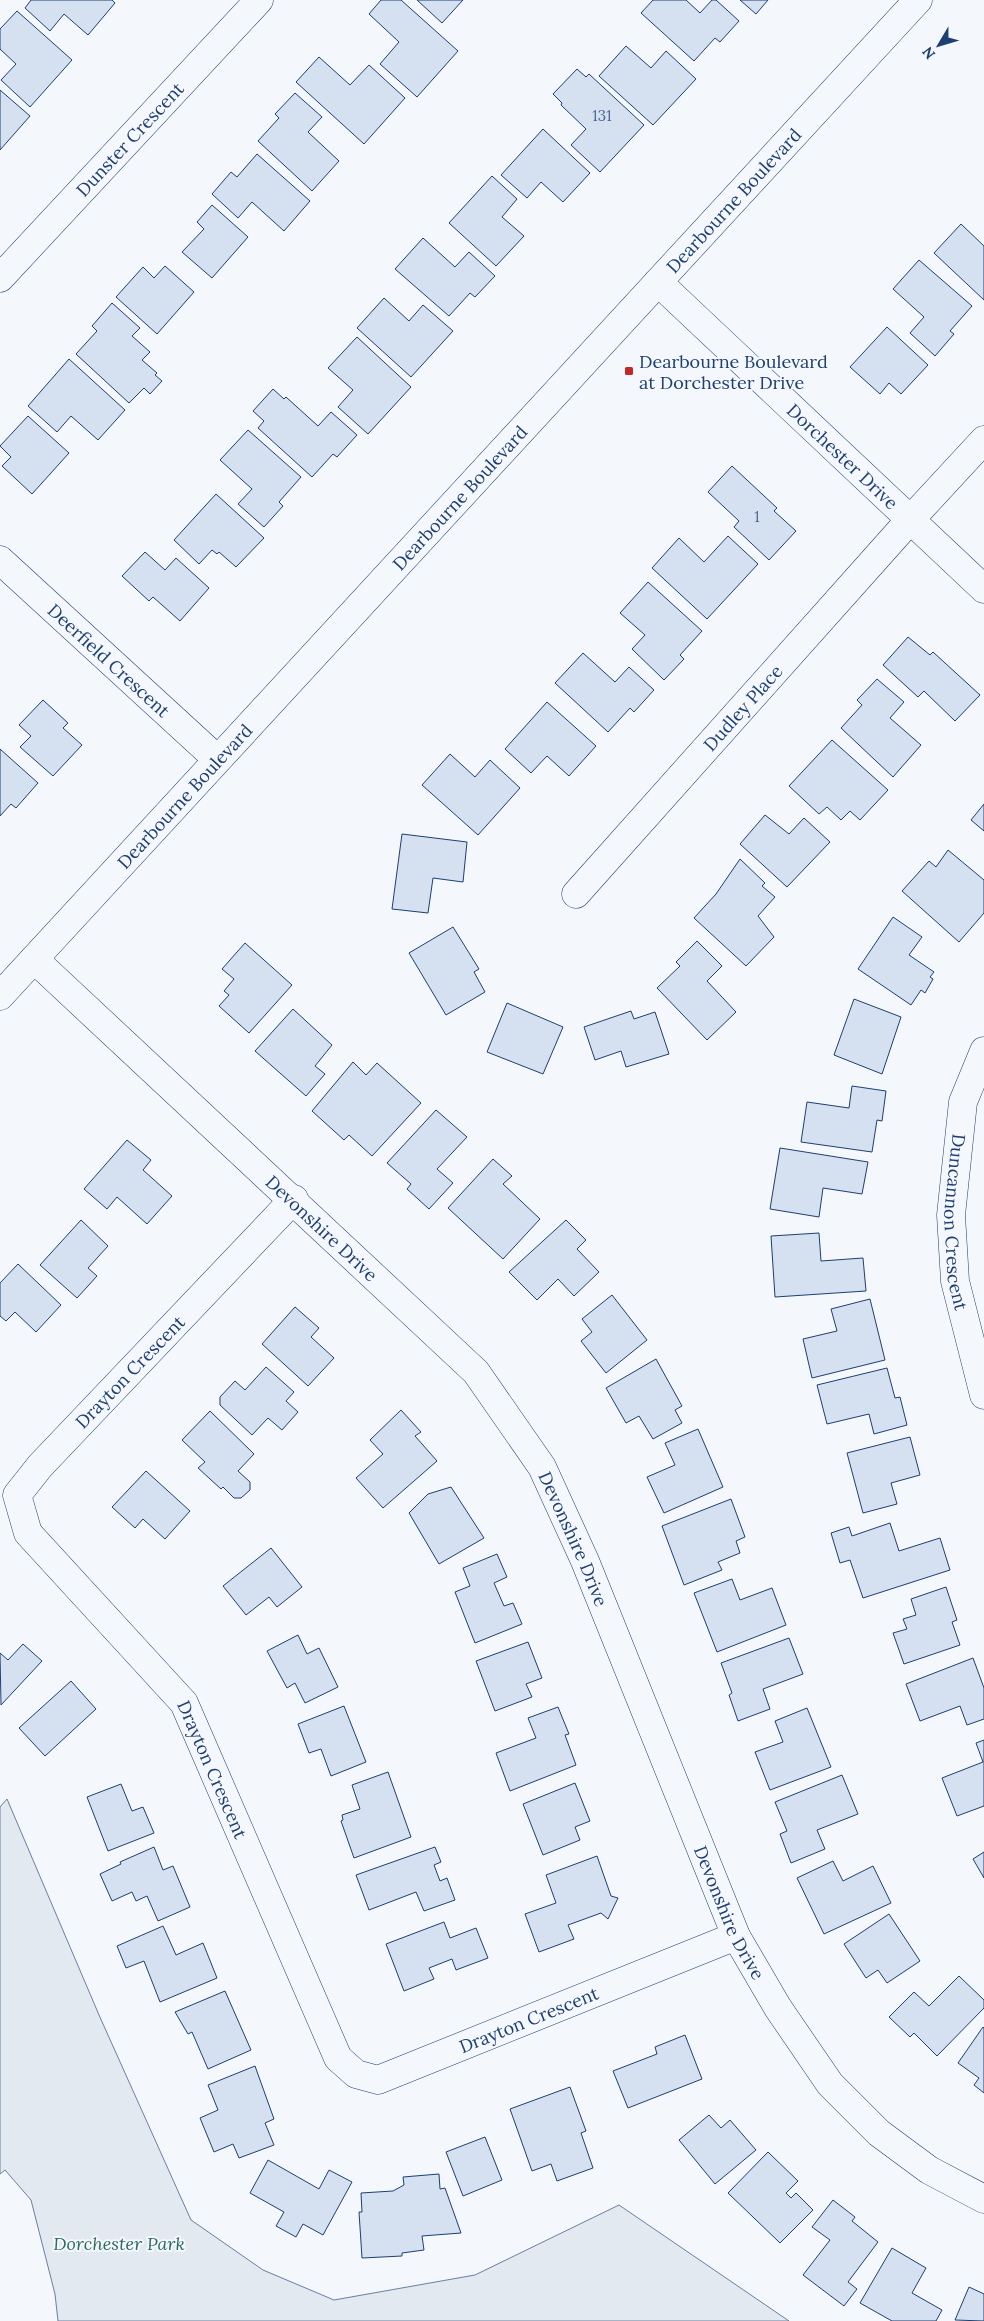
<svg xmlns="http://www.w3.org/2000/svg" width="984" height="2321" font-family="Lora,serif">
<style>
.green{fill:#e3e9f0;stroke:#687fa3}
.building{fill:#d5e0f0;stroke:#1d3f73}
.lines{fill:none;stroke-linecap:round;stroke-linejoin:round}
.minor-casing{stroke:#1d3f73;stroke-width:29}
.minor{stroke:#f4f7fb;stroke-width:28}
.poi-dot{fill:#c62828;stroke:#f4f7fb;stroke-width:2}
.labels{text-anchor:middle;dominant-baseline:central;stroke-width:4;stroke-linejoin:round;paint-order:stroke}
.number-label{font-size:15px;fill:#4b6792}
.street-label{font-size:18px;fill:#1d3f73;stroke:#f4f7fb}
.poi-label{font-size:18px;fill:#1d3f73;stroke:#f4f7fb;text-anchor:start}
.park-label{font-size:18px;font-style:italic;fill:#2c6c60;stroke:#f4f7fb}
</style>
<rect width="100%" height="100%" fill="#f4f7fb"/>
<!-- green -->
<path class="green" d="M7 1799 99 2015 191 2220 263 2270 334 2300 475 2275 619 2205 789 2321H58L55 2294 31 2200 5 2170 0 2174V1807Z"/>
<!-- building -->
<path class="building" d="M31 0H112L115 3 88 35 64 14 50 31 25 8Z
M381 0H401L458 51 417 97 380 64 399 42 369 14Z
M417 0H463L442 23Z
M653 0H686L700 13 712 0H716L739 21 720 42 715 38 694 61 641 13Z
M740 0H768L756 14Z
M17 11 72 60 30 107 1 80 16 64 0 49V29Z
M626 46 651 68 666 51 696 79 653 125 599 76Z
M319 57 350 85 369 65 405 98 364 144 296 82Z
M577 69 586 77 589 74 644 125 600 172 571 145 586 129 561 105 562 103 553 94Z
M0 90 30 116 0 150Z
M295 93 322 117 308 132 339 161 312 191 258 141 279 118 275 114Z
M543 129 590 173 563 202 541 182 527 198 501 175Z
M257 154 310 201 284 231 252 202 238 218 212 194 231 172 237 177Z
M492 176 517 199 502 217 524 236 496 266 449 223Z
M212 205 248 237 212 278 182 252 204 229 197 222Z
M961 224 984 246V300L934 253Z
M423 238 455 267 469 252 495 276 475 297 470 293 449 316 395 269Z
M919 260 972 306 950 331 954 334 935 356 910 333 924 317 893 289Z
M165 266 194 292 157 334 116 297 143 267 154 278Z
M384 298 409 321 423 305 453 331 411 377 357 328Z
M112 303 140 328 132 336 150 352 142 360 157 373 155 375 162 381 150 394 144 388 129 403 76 354 97 331 92 326Z
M887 327 928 365 901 394 889 383 880 394 850 367Z
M357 337 411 387 368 434 338 407 353 390 328 368Z
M69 359 125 410 98 440 71 416 57 432 28 406Z
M273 389 284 399 286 397 318 426 331 412 357 435 337 457 333 454 312 477 258 428 264 421 253 411Z
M28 416 69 453 32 494 2 466 11 457 0 446Z
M248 430 301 477 279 502 283 506 264 527 238 504 252 489 220 460Z
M732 466 777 508 774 511 796 531 769 560 734 527 739 521 708 492Z
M216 494 264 538 236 567 219 552 217 554 212 550 199 564 174 540Z
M728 536 758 564 707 619 652 568 679 538 704 562Z
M145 552 165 570 176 558 209 588 180 621 153 597 149 601 122 576Z
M648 582 702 631 680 655 684 659 664 680 632 649 645 635 620 613Z
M908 637 930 655 933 652 980 695 955 721 924 691 918 697 883 665Z
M583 653 615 682 629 667 654 690 634 712 630 708 608 732 555 683Z
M877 679 904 702 890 718 921 745 893 777 841 728 862 705 857 700Z
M43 700 68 723 63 728 82 745 53 776 20 747 31 736 19 725Z
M547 702 596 746 569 776 547 756 531 773 505 749Z
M832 740 888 790 860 820 850 811 841 820 827 807 819 814 789 786Z
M0 749 38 783 16 808 11 804 0 816Z
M450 754 475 777 490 760 520 788 478 835 422 785Z
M984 804V831L971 820Z
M765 815 789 834 804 818 830 842 787 887 740 844Z
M402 834 467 842 463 882 433 878 428 913 392 909Z
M948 850 984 880V913L959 942 902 891 929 861 936 867Z
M740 859 765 883 762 886 775 897 758 916 774 937 746 966 694 918 716 894Z
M893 917 922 937 909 955 934 972 930 977 933 979 925 993 921 990 911 1005 858 969Z
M453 927 479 969 474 972 485 992 446 1015 409 953Z
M697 941 722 966 707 981 736 1012 707 1040 657 988 680 966 676 962Z
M245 943 292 985 249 1033 219 1006 229 995 224 991 234 979 222 969Z
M854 999 901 1017 882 1074 834 1055Z
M507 1003 563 1027 543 1074 487 1052Z
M293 1009 332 1045 315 1066 325 1074 306 1096 255 1051Z
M631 1011 634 1019 655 1012 669 1054 626 1067 621 1051 595 1060 584 1027Z
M353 1062 366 1075 377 1063 421 1103 372 1156 349 1135 344 1140 312 1111Z
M852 1086 886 1091 882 1121 877 1120 872 1152 801 1142 807 1102 849 1108Z
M436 1110 467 1137 437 1169 453 1183 429 1209 407 1189 411 1184 387 1163Z
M127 1140 151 1160 143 1170 172 1196 147 1224 117 1197 107 1209 84 1189Z
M780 1148 868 1162 862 1194 823 1188 819 1217 770 1209Z
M493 1159 512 1176 503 1184 540 1219 503 1259 448 1208Z
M81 1220 108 1246 88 1268 97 1276 77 1298 40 1265Z
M566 1220 586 1240 577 1249 599 1272 574 1296 558 1279 537 1300 509 1272Z
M819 1233 821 1261 863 1258 866 1291 775 1297 771 1236Z
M18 1264 61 1305 36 1332 15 1312 6 1321 0 1316V1283Z
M612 1295 647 1340 606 1373 581 1341 592 1332 582 1319Z
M870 1299 885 1360 812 1378 803 1339 837 1331 831 1309Z
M295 1307 319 1328 311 1337 334 1358 308 1386 262 1344Z
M656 1359 682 1406 675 1410 682 1423 653 1439 639 1416 626 1423 606 1388Z
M266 1367 294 1392 286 1401 298 1412 282 1430 268 1418 252 1435 220 1405V1397L235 1381 245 1390Z
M887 1368 895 1398 900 1397 907 1425 874 1434 869 1414 827 1424 817 1385Z
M401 1410 421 1432 415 1436 437 1461 383 1508 356 1478 383 1454 370 1440Z
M210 1411 254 1454 238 1471 250 1482V1490L241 1498H234L223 1487 221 1489 198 1468 205 1462 182 1440Z
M698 1429 723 1487 664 1513 647 1477 675 1465 665 1443Z
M910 1437 920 1475 891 1483 897 1504 863 1513 847 1453Z
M146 1471 190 1511 165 1539 143 1519 135 1528 112 1507Z
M451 1487 484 1538 439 1564 409 1513 428 1494Z
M731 1499 745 1537 736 1541 740 1553 718 1562 722 1570 684 1585 662 1526Z
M890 1523 899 1551 940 1538 950 1570 863 1598 850 1560 840 1563 831 1533 849 1527 852 1536Z
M271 1548 302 1587 277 1607 269 1597 246 1615 223 1586Z
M497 1554 507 1577 494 1583 504 1606 513 1603 522 1624 475 1643 455 1592 470 1586 463 1568Z
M732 1579 740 1600 772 1588 786 1625 717 1652 694 1593Z
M946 1587 957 1620 952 1622 960 1645 904 1664 893 1633 907 1629 903 1619 916 1615 911 1599Z
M298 1635 307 1654 319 1648 338 1687 305 1703 295 1683 287 1688 267 1651Z
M789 1638 803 1674 763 1689 770 1709 738 1721 729 1695 732 1693 721 1663Z
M528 1642 542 1678 526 1684 532 1697 495 1711 476 1661Z
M23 1644 42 1661 1 1705 0 1653 8 1660Z
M973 1658 984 1688V1719L967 1725 960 1706 920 1721 906 1684Z
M71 1681 96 1709 45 1756 19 1728Z
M344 1706 366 1762 331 1776 321 1749 309 1753 298 1724Z
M558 1707 569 1734 565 1735 576 1765 510 1791 496 1753 536 1738 528 1718Z
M807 1708 831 1767 770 1790 755 1752 783 1742 775 1721Z
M984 1740V1806L957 1816 942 1778 983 1762 976 1743Z
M388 1772 411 1837 354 1858 341 1821 343 1820 342 1815 360 1809 352 1785Z
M842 1775 858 1814 817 1830 825 1849 791 1863 780 1834 787 1831 775 1802Z
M575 1783 590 1821 575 1827 580 1840 543 1855 523 1804Z
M121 1784 132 1811 143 1807 154 1833 108 1851 87 1797Z
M154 1847 163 1870 173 1866 190 1907 158 1921 147 1896 136 1901 132 1892 112 1901 100 1874 121 1864 120 1862Z
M435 1847 441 1862 434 1865 440 1881 447 1878 455 1900 424 1911 416 1892 369 1910 356 1875Z
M984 1852V1878L973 1859Z
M597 1856 611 1896 618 1898 608 1919 601 1913 568 1925 574 1939 539 1952 525 1914 556 1903 546 1875Z
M833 1861 843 1881 873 1866 891 1903 824 1934 797 1878Z
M889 1914 920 1961 887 1983 878 1970 866 1978 844 1944Z
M444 1922 450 1938 476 1928 488 1958 456 1970 452 1959 429 1968 434 1979 404 1991 386 1944Z
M163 1926 176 1955 203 1943 217 1978 160 2002 144 1961 126 1968 117 1946Z
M959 1976 984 2000V2008L937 2056 914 2033 910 2037 889 2017 914 1992 929 2006Z
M225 1991 251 2050 208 2069 192 2032 188 2034 175 2012Z
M983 2027 984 2028V2093L974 2085 979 2078 958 2063Z
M685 2035 702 2079 628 2108 613 2071 657 2054 655 2047Z
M255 2066 274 2119 265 2123 274 2145 239 2158 233 2144 214 2152 200 2118 218 2110 208 2085Z
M570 2087 586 2131 581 2133 593 2168 557 2181 551 2164 532 2171 510 2109Z
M709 2115 721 2128 730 2120 756 2150 715 2184 679 2140Z
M485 2137 502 2180 463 2196 446 2152Z
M768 2152 798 2181 786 2193 791 2198 796 2193 813 2210 780 2243 728 2193Z
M268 2160 319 2189 329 2170 352 2182 323 2235 303 2224 296 2237 276 2226 284 2212 250 2193Z
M439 2174 440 2189 445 2188 461 2233 422 2236 424 2250 402 2253V2256L362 2258 359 2212H362L361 2193 393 2191 404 2185 403 2177Z
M833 2200 855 2217 852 2221 878 2242 848 2282 857 2289 844 2306 803 2275 830 2240 812 2227Z
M892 2248 926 2268 912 2293 942 2310 936 2321H892L860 2303Z
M969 2287 984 2294V2321L955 2320Z"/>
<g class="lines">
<!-- minor casing -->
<g class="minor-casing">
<g id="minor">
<path id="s1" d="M0 278 259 0"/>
<path id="s2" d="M658 282 984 589"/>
<path id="s3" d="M0 560 217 759"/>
<path id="s4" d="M576 894 909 521 984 440"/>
<path id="s5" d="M34 959 476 1372 542 1467 585 1561 736 1936 778 2008 830 2084 879 2133 929 2170 984 2199"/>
<path id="s6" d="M0 996 918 0"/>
<path id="s7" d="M984 1051 963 1102 951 1215 955 1281 984 1395"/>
<path id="s8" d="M294 1199 40 1466 17 1495 28 1533 184 1703 338 2058 356 2074 378 2080 736 1936"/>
</g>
</g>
<!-- minor -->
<use href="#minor" class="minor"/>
</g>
<!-- markers -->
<rect class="poi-dot" x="624" y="366" width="10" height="10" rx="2.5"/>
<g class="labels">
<!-- number labels -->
<g class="number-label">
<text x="602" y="115">131</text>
<text x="757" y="516">1</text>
</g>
<!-- street labels -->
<g class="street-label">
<text stroke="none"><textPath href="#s1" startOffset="190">Dunster Crescent</textPath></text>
<text stroke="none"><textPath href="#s6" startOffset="1082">Dearbourne Boulevard</textPath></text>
<text stroke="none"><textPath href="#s2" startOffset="254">Dorchester Drive</textPath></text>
<text stroke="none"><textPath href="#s6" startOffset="678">Dearbourne Boulevard</textPath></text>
<text stroke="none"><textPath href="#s3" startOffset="148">Deerfield Crescent</textPath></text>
<text stroke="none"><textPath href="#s4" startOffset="250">Dudley Place</textPath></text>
<text stroke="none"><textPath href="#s6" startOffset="272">Dearbourne Boulevard</textPath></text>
<text stroke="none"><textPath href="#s7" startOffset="176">Duncannon Crescent</textPath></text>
<text stroke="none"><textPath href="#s5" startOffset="394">Devonshire Drive</textPath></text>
<text transform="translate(130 1372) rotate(-46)">Drayton Crescent</text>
<text stroke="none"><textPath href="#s5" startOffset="799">Devonshire Drive</textPath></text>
<text stroke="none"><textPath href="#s8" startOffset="748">Drayton Crescent</textPath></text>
<text stroke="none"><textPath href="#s5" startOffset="1204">Devonshire Drive</textPath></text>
<text stroke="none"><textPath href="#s8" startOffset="1272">Drayton Crescent</textPath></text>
</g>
<!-- poi labels -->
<g class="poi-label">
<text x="639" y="361">Dearbourne Boulevard<tspan x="639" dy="21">at Dorchester Drive</tspan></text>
</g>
<!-- park labels -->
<g class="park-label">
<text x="119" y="2243">Dorchester Park</text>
</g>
</g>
<!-- north arrow -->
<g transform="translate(939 45) rotate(232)" stroke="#f4f7fb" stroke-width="4" paint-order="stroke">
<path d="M0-4L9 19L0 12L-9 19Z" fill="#1d3f73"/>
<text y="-8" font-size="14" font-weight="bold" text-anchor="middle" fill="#1d3f73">N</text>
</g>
</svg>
